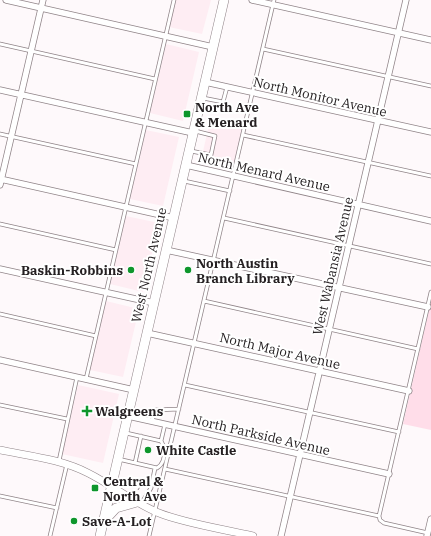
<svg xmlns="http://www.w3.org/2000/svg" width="431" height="536" font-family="'IBM Plex Serif',serif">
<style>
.built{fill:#feedf3}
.green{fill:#ffdde9}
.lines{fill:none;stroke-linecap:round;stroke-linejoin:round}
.service-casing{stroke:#908488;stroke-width:4.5}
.minor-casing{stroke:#908488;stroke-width:7}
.tertiary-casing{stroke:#908488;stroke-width:8}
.primary-casing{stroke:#908488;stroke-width:10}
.path{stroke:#8b8688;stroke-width:1;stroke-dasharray:3 3;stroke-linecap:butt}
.service{stroke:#fff;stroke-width:3}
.minor{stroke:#fff;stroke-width:5.5}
.tertiary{stroke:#fff;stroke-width:7}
.primary{stroke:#fff;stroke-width:9}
.poi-dot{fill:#0e962c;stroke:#fff;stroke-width:1.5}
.labels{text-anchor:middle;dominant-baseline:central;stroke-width:4;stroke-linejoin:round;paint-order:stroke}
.street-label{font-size:13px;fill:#252022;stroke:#fff}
.poi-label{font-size:13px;font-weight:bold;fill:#252022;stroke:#fff;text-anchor:start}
</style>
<rect width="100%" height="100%" fill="#fef9fb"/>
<!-- built -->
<path class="built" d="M176 0H211L202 34 169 27Z
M166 44 199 52 183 121 150 113Z
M210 121 242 129 233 168 201 160Z
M146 130 179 137 163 206 130 199Z
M126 216 159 223 143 292 110 284Z
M106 301 139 309 123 377 90 370Z
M78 385 119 394 103 463 62 454Z"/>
<!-- green -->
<path class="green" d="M431 301V430L403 424Z"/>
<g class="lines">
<!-- service casing -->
<g class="service-casing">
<path id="service" d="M0 44 155 79
M263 49 431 86
M203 98 223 102 227 87
M0 134 136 164
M243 135 431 176
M191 151 211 155 215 136 195 131
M184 181 230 191
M224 218 431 264
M0 224 116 250
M204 301 418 349
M0 314 96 336
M86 379 174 0
M185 385 399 432
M0 405 67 419
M152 421 155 410 179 409
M161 441 165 424
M118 459 157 468C164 464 164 457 165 449L161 441 126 433
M59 461 77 377
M135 463 141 436
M165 469 379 516
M0 496 57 508
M141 504 151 488 155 468
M428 533 384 523 380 520 379 516 431 292
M50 536 67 464
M149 536 274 0"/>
</g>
<!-- minor casing -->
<g class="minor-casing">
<path id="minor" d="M6 0 213 47
M252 0 431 40
M205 82 431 132
M0 90 193 133
M186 165 431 221
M0 179 174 218
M0 185 43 0
M166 250 428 307
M0 269 154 303
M147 333 409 391
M0 360 134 390
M128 416 389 474
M281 536 406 0
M427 536 431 519"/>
</g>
<!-- tertiary casing -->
<g class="tertiary-casing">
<path id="tertiary" d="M0 450C29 456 61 459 88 473 112 485 134 503 159 513 187 524 224 529 253 536"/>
</g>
<!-- primary casing -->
<g class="primary-casing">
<path id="primary" d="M104 521 116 508 137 502
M100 536 224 0"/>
</g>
<!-- path -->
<path class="path" d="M138 490 143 482"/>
<!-- service -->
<use href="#service" class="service"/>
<!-- minor -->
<use href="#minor" class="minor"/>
<!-- tertiary -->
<use href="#tertiary" class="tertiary"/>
<!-- primary -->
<use href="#primary" class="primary"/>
</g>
<!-- markers -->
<g class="poi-dot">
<rect x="183" y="110" width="8" height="8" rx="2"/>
<circle cx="131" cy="270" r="4"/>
<circle cx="188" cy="270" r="4"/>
<path d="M85 405h4v4h4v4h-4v4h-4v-4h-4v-4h4z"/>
<circle cx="148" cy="450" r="4"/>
<rect x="91" y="484" width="8" height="8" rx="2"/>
<circle cx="74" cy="521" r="4"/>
</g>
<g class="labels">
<!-- street labels -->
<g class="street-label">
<text transform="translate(320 97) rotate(13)">North Monitor Avenue</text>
<text transform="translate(264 172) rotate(13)">North Menard Avenue</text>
<text transform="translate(149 265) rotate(-77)">West North Avenue</text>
<text transform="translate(333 266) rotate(-77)">West Wabansia Avenue</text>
<text transform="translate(280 351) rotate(13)">North Major Avenue</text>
<text transform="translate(261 435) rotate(13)">North Parkside Avenue</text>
</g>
<!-- poi labels -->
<g class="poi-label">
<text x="195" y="107">North Ave<tspan x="195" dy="15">&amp; Menard</tspan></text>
<text x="196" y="263">North Austin<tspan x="196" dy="15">Branch Library</tspan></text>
<text x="123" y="270" text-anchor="end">Baskin-Robbins</text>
<text x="95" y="411">Walgreens</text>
<text x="156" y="450">White Castle</text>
<text x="103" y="481">Central &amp;<tspan x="103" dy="15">North Ave</tspan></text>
<text x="82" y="521">Save-A-Lot</text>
</g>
</g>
</svg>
